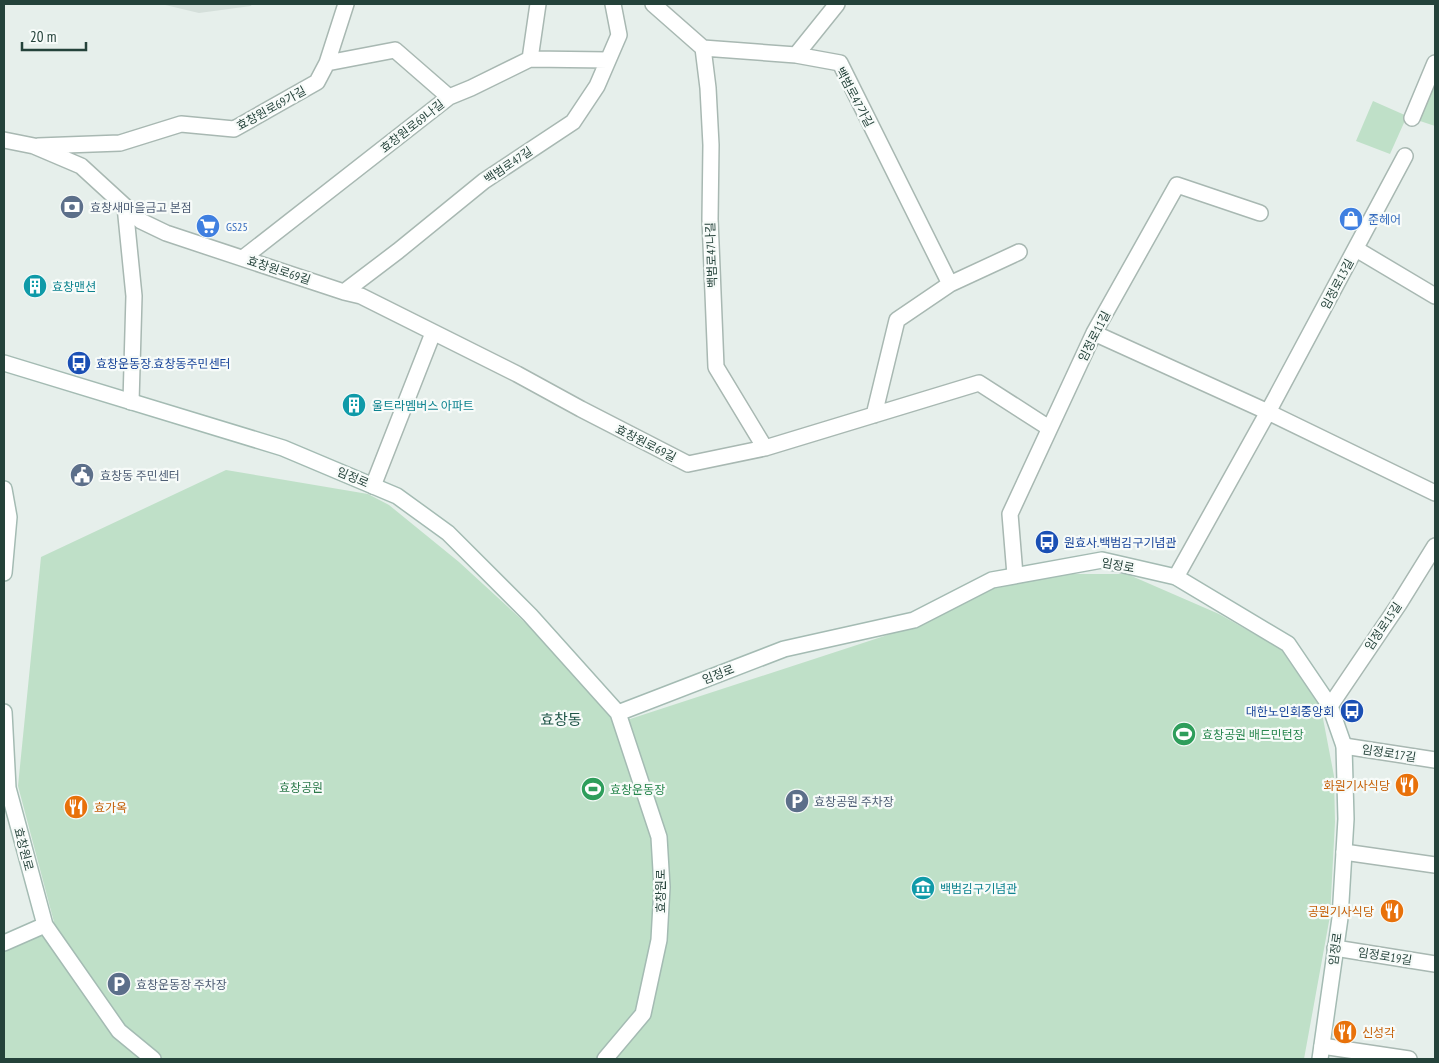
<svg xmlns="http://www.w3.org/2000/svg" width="1439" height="1063" font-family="'PT Sans Narrow','Noto Sans KR',sans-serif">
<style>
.built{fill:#d4dfda}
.green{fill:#bfe0c8}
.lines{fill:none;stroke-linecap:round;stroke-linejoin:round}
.street-casing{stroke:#a8b8b2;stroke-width:18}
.secondary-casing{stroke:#a4bbb3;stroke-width:18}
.street{stroke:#fff;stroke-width:15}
.secondary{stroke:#fff;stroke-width:15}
.labels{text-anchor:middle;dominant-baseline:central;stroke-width:4.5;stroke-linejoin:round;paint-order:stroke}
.street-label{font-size:12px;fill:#24423a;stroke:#f7fbf9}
.service-label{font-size:12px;fill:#4e5e75;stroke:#f7fbf9;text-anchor:start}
.shop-label{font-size:12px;fill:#366cbe;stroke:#f7fbf9;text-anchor:start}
.culture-label{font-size:12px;fill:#0d838f;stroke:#f7fbf9;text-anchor:start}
.transit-label{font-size:12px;fill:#164399;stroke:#f7fbf9;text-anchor:start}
.leisure-label{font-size:12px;fill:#27864d;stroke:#f7fbf9;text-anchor:start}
.food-label{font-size:12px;fill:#c56008;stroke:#f7fbf9;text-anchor:end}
.park-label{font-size:12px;fill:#2d7a4b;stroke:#f7fbf9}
.quarter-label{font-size:15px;fill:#1f5548;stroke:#f7fbf9}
</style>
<rect width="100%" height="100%" fill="#e6efeb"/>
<!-- built -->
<path class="built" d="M161 4H252L251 6 199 13Z"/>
<!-- green -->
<path class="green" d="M1435 76V126L1417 120Z
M1373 101 1407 116 1390 154 1356 141Z
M226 470 368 494 389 505 459 562 630 719 915 626 994 588 1055 574H1127L1219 614 1281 649 1321 708 1334 776 1335 822 1330 916 1304 1059H4V950L55 926 18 786 41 557Z"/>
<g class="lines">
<!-- street casing -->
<g class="street-casing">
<path id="street" d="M653 4 703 48 796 55 840 63 950 284
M703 48 708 88 711 145 710 219 716 367 765 448
M796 55 837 4
M530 59 538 4
M327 63 395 50 449 97
M1412 118 1435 63
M4 140 34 146 81 166 141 221 166 233 344 292 361 296 517 374 581 409 688 464 765 448 979 383 1049 428
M38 146 120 143 181 124 234 129 317 82 327 63 346 4
M125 206 134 296 131 402
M1356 249 1435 296
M243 258 449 97 471 88 530 59 608 60
M344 292 398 251 484 181 573 122 597 86 619 35 613 4
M1094 333 1268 412 1435 493
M874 415 897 320 950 284 1019 252
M373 486 433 333
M1015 575 1010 514 1094 333 1177 185 1260 213
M1176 577 1268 412 1405 156
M1330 706 1399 604 1435 546
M1344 746 1435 760
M1344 852 1435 865
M1335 948 1435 964
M1322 1046 1409 1059"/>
</g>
<!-- secondary casing -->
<g class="secondary-casing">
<path id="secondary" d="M4 363 283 448 397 496 448 533 530 615 618 713 784 649 914 620 992 580 1102 560 1176 577 1288 644 1330 706 1344 746 1346 819 1340 918 1320 1059
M4 489 9 517 4 573
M4 712 8 788 45 925 4 943
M45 925 119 1031 153 1059
M605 1059 643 1014 659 940 662 887 659 837 618 713"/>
</g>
<!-- street -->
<use href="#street" class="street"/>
<!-- secondary -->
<use href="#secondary" class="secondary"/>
</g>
<!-- icons -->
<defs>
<g id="bank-disc" transform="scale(1.25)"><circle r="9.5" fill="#5c6f8a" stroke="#f7fbf9"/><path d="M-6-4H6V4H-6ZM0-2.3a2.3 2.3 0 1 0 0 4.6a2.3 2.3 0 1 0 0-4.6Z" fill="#fff"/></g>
<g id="shop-disc" transform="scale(1.25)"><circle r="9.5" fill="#3f7fe0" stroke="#f7fbf9"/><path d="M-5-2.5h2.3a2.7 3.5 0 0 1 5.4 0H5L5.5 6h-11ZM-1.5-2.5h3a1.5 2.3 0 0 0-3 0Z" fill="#fff"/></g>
<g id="supermarket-disc" transform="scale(1.25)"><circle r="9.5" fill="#3f7fe0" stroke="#f7fbf9"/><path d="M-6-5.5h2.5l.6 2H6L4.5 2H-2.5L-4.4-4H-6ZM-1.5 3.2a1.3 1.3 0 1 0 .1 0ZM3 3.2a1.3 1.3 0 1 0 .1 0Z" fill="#fff"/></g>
<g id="building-disc" transform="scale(1.25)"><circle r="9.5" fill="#0f9aa8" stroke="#f7fbf9"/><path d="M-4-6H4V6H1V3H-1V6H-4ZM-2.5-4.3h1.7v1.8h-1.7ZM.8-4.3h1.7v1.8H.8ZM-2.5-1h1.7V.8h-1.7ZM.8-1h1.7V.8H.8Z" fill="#fff"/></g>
<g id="bus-disc" transform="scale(1.25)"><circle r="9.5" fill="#1a4fb4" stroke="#f7fbf9"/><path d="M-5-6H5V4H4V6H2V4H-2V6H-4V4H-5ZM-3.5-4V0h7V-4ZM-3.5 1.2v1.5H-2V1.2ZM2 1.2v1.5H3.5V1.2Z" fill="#fff"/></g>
<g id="civic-disc" transform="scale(1.25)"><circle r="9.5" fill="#5c6f8a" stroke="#f7fbf9"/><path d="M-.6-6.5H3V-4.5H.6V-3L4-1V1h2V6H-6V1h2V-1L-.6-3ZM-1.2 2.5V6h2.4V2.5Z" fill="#fff"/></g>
<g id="stadium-disc" transform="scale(1.25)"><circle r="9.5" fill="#2e9e5b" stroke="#f7fbf9"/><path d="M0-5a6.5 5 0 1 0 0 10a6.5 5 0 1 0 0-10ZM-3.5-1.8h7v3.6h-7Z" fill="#fff"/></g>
<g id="restaurant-disc" transform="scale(1.25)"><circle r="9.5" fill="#e8710a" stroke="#f7fbf9"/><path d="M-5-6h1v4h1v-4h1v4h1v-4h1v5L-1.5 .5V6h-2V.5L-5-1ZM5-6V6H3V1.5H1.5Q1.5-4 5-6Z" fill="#fff"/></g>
<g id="parking-disc" transform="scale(1.25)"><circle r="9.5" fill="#5c6f8a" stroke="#f7fbf9"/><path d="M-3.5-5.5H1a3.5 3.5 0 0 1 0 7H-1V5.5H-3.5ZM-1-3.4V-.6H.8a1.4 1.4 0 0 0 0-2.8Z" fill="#fff"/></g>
<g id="museum-disc" transform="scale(1.25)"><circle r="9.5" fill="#0f9aa8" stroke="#f7fbf9"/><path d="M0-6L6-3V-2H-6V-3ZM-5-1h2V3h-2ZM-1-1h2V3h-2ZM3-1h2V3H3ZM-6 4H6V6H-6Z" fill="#fff"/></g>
</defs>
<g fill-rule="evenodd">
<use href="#bank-disc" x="72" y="207"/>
<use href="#shop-disc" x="1351" y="219"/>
<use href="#supermarket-disc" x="208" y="226"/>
<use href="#building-disc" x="35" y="286"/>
<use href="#bus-disc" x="79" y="363"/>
<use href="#building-disc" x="354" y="405"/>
<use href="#civic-disc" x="82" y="475"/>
<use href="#bus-disc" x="1047" y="542"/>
<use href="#bus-disc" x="1352" y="711"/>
<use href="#stadium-disc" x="1184" y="734"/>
<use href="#restaurant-disc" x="1407" y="785"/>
<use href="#stadium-disc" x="593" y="789"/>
<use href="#parking-disc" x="797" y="801"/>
<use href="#restaurant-disc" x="76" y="807"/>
<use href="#museum-disc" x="923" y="888"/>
<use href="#restaurant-disc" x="1392" y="911"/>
<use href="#parking-disc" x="119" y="984"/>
<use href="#restaurant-disc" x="1345" y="1032"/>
</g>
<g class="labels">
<!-- street labels -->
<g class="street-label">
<text transform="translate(855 97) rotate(62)">백범로47가길</text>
<text transform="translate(271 108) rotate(-29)">효창원로69가길</text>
<text transform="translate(412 126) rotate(-38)">효창원로69나길</text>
<text transform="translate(508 165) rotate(-34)">백범로47길</text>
<text transform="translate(711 255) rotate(-92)">백범로47나길</text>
<text transform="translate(279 270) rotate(18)">효창원로69길</text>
<text transform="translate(1337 284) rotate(-62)">임정로13길</text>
<text transform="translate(1094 336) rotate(-63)">임정로11길</text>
<text transform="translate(646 443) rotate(27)">효창원로69길</text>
<text transform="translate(353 477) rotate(23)">임정로</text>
<text transform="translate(1118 565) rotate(10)">임정로</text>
<text transform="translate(1383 626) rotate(-56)">임정로15길</text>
<text transform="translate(718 674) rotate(-21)">임정로</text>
<text transform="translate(1389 753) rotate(9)">임정로17길</text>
<text transform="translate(24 849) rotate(75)">효창원로</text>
<text transform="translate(660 891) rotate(-90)">효창원로</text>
<text transform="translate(1335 949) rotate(-82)">임정로</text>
<text transform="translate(1385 956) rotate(9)">임정로19길</text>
</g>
<!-- service labels -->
<g class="service-label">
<text x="90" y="207">효창새마을금고 본점</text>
<text x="100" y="475">효창동 주민센터</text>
<text x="814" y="801">효창공원 주차장</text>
<text x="136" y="984">효창운동장 주차장</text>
</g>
<!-- shop labels -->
<g class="shop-label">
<text x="1368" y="219">준헤어</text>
<text x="226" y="226">GS25</text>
</g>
<!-- culture labels -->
<g class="culture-label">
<text x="52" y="286">효창맨션</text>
<text x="372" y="405">울트라멤버스 아파트</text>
<text x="940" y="888">백범김구기념관</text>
</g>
<!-- transit labels -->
<g class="transit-label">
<text x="96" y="363">효창운동장.효창동주민센터</text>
<text x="1064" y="542">원효사.백범김구기념관</text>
<text x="1334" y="711" text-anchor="end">대한노인회중앙회</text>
</g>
<!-- leisure labels -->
<g class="leisure-label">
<text x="1202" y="734">효창공원 배드민턴장</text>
<text x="610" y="789">효창운동장</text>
</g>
<!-- food labels -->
<g class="food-label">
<text x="1390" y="785">화원기사식당</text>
<text x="94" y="807" text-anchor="start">효가옥</text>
<text x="1374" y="911">공원기사식당</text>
<text x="1362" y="1032" text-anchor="start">신성각</text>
</g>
<!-- park labels -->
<g class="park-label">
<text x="301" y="787">효창공원</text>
</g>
<!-- quarter labels -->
<g class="quarter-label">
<text x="561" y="719">효창동</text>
</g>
</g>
<!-- border -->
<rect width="1439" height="1063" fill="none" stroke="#24423a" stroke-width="10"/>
<!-- scale -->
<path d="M22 42v8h64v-8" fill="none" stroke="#24423a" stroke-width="2.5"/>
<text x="30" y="42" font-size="15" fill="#24423a" stroke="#f7fbf9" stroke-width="4" paint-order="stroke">20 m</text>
</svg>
